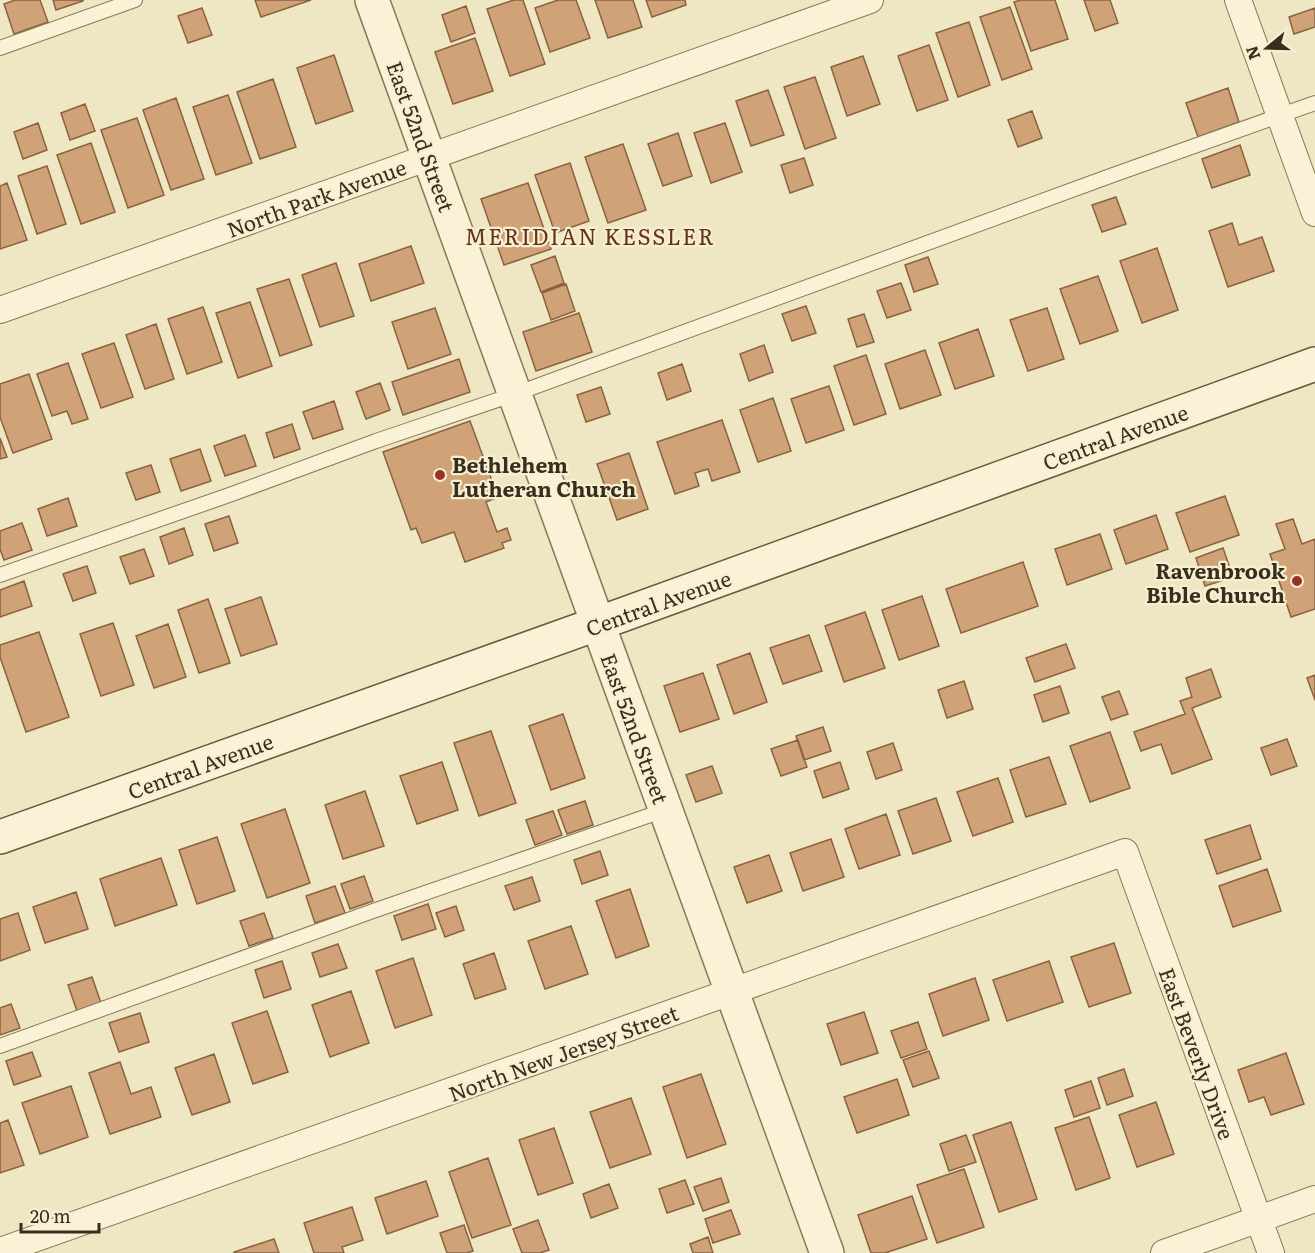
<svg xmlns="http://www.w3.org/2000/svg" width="1315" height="1253" font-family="Literata,serif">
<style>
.building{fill:#cfa377;stroke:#8a633e;stroke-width:1.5}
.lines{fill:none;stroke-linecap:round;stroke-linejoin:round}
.service-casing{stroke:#8a7759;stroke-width:16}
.minor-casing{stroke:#8a7759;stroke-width:28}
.tertiary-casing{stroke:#8a7759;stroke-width:36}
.secondary-casing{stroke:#6c583c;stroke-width:36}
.service{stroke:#faf2d6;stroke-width:14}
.minor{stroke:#faf2d6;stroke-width:26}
.tertiary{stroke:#faf2d6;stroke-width:33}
.secondary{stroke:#faf2d6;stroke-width:33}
.poi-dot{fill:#9b3127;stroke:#f6efd2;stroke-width:2}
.labels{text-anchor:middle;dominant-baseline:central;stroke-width:4.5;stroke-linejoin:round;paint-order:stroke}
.street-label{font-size:21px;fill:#392e1e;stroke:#f6efd2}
.poi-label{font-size:21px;font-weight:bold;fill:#392e1e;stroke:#f6efd2;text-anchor:start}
.neighbourhood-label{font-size:22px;letter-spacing:1.5px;fill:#67321c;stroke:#f6efd2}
</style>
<rect width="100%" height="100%" fill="#efe6c3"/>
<!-- building -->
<path class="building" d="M15 0H40L48 22 14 34 4 4Z
M53 0H83V1L56 10Z
M255 0H311L261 17Z
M514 0H523L545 64 510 76 487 9Z
M558 0H576L590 38 550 52 535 8Z
M595 0H633L642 27 608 38Z
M646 0H685L686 5 652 17Z
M1021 0H1055L1068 39 1031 51 1014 2Z
M1084 0H1110L1118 23 1095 31Z
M466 6 475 33 451 42 442 15Z
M1010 7 1032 69 1002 80 980 17Z
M202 8 212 35 188 43 178 16Z
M1315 8V27L1294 34 1289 17Z
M969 22 990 85 958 97 936 33Z
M475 38 493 91 453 104 435 52Z
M929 45 948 100 917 111 898 56Z
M334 55 353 111 316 124 297 68Z
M863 56 880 104 847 116 831 67Z
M815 77 836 138 805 149 784 87Z
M273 79 296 147 260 159 237 92Z
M1228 88 1239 122 1198 137 1186 103Z
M768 90 784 135 751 146 736 101Z
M228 95 252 163 216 175 193 107Z
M176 98 204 179 171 190 143 110Z
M85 104 95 131 70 140 61 113Z
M1032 111 1042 138 1018 147 1008 120Z
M137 118 164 195 128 208 101 130Z
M38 123 47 150 23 159 14 132Z
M725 123 742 172 711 183 694 133Z
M678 133 692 176 663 186 648 144Z
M91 143 115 212 81 224 57 155Z
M623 144 646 210 608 223 585 157Z
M1240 145 1250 175 1212 188 1202 159Z
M804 158 813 185 790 193 781 165Z
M570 163 589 221 555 233 535 175Z
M47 166 66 224 37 234 18 176Z
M7 183 27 240 0 249V186Z
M528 183 551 249 504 265 481 199Z
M1116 197 1126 224 1102 232 1092 205Z
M1232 223 1239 245 1262 237 1274 271 1228 287 1209 231Z
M411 246 424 283 371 301 359 264Z
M1157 248 1178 310 1142 323 1120 261Z
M555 256 564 283 541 292 531 265Z
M928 257 938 284 914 292 905 265Z
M336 263 354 316 320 327 302 275Z
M1098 276 1118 331 1080 344 1060 289Z
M289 279 312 345 280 356 257 289Z
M901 283 911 310 887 318 877 291Z
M566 284 575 311 551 320 542 293Z
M250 302 272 366 238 378 216 313Z
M806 306 816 333 792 341 782 314Z
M203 307 222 362 187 374 168 319Z
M435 308 451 354 408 369 392 322Z
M1047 308 1064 359 1028 371 1010 320Z
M579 313 592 352 536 371 523 332Z
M864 314 874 342 857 347 848 319Z
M156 324 174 379 145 389 126 335Z
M978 329 994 376 955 389 939 343Z
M114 343 133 397 101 408 82 354Z
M764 345 773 372 749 381 740 354Z
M925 350 941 395 900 409 885 364Z
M866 355 886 414 854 425 834 366Z
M459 359 470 392 403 415 392 382Z
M68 363 88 419 72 424 67 411 52 416 37 374Z
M682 364 691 391 667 400 658 373Z
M29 374 52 439 13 453 0 417V384Z
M380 383 390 410 366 419 356 392Z
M829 386 844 430 806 443 791 399Z
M601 387 610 414 586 422 577 395Z
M773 398 791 451 758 462 740 410Z
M334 401 343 429 313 439 303 412Z
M722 420 740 472 712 481 708 469 695 473 699 486 675 494 657 442Z
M470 421 498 497 486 502 497 532 507 528 511 540 502 543 504 548 465 562 454 532 422 543 416 528 411 530 383 452Z
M292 424 300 449 274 458 266 433Z
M245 435 256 466 225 476 214 446Z
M0 438 7 457 0 459Z
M200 449 211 481 181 491 170 459Z
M629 453 648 509 617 520 597 464Z
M151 465 160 492 136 500 126 473Z
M1225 496 1239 535 1190 552 1176 513Z
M68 498 77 526 47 536 38 509Z
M1156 515 1168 549 1126 564 1114 530Z
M229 516 238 543 214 551 205 524Z
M1293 519 1302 544 1315 539V609L1291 617 1270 554 1285 549 1276 524Z
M22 523 32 550 4 560 0 549V531Z
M184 528 193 555 169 564 160 537Z
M1100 534 1112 569 1067 585 1055 549Z
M1223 548 1233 577 1205 586 1196 558Z
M144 549 154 576 130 584 120 557Z
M1023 562 1038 606 961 633 946 589Z
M87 566 96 593 73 601 63 574Z
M24 581 32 606 0 617V590Z
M922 596 939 646 899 660 882 610Z
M261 597 277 644 241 656 225 609Z
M208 599 230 663 199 673 178 610Z
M865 612 885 668 844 682 825 626Z
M113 623 134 685 101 696 80 634Z
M168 624 186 677 154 688 136 636Z
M39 632 69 717 26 732 0 657V645Z
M809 635 822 671 783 684 770 648Z
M1066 644 1075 668 1035 682 1026 658Z
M750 653 767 702 734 714 717 665Z
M1211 669 1221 697 1192 708 1212 759 1172 774 1161 744 1141 751 1134 732 1185 714 1180 701 1192 697 1186 678Z
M703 673 719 719 680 732 664 686Z
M1315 675V700L1307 678Z
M964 681 973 709 947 718 938 690Z
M1060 686 1069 713 1043 722 1034 695Z
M1119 691 1128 714 1111 720 1102 697Z
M563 714 585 778 551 790 529 726Z
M823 727 831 751 804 760 796 736Z
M491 731 516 803 479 816 454 743Z
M1110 732 1130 788 1090 802 1070 746Z
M1287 739 1297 766 1271 775 1261 748Z
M798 740 807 767 781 776 771 749Z
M893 743 902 770 876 779 867 752Z
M1049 757 1066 804 1026 817 1010 770Z
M442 762 458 810 417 824 400 776Z
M840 762 849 789 823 798 814 771Z
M712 766 722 793 696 802 686 775Z
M998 778 1013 822 973 836 957 792Z
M365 791 384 846 343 859 325 805Z
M936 798 951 841 913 854 898 811Z
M585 801 593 825 567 834 558 810Z
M285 809 310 883 267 898 241 824Z
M553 811 562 835 535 845 526 820Z
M886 814 900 855 859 869 845 829Z
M1250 825 1261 859 1217 874 1205 840Z
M217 837 235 891 197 904 179 850Z
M831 839 844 877 803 891 790 853Z
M600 851 608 875 582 884 574 860Z
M769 855 782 891 747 903 734 867Z
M161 858 177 905 115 926 100 879Z
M1267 869 1281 911 1233 927 1219 886Z
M364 876 373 901 350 909 341 884Z
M532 877 540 901 514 910 505 886Z
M335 886 345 913 315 923 306 896Z
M630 889 649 946 616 958 596 901Z
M76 892 88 929 45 943 33 907Z
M428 904 436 929 402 940 394 916Z
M456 906 464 930 445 937 436 913Z
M18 913 30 950 0 961V919Z
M264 913 273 938 249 946 240 921Z
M571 926 588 974 545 989 528 941Z
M1114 943 1131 993 1089 1007 1071 957Z
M338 944 347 968 320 977 312 953Z
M494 953 506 989 475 999 463 964Z
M413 958 432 1015 395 1028 376 971Z
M282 961 291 989 264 998 255 970Z
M1049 961 1063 1002 1007 1021 993 980Z
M92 977 101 1003 77 1011 68 985Z
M975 978 989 1020 943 1036 929 994Z
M351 991 369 1043 330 1057 312 1005Z
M11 1004 20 1028 0 1035V1008Z
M267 1011 288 1072 253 1084 232 1023Z
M864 1012 878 1053 841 1065 827 1024Z
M140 1013 149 1042 119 1052 109 1023Z
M918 1022 927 1049 901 1058 891 1031Z
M929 1051 939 1078 913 1087 903 1060Z
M32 1052 41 1076 14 1085 6 1061Z
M1286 1053 1304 1104 1271 1115 1264 1097 1249 1102 1238 1070Z
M214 1054 230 1102 192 1115 175 1068Z
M120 1062 131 1094 151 1087 161 1117 110 1134 89 1073Z
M1124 1069 1133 1096 1107 1105 1098 1078Z
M701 1074 726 1144 687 1158 663 1087Z
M897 1079 909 1115 857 1133 844 1097Z
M1091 1081 1100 1108 1074 1117 1065 1090Z
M71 1086 88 1137 40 1154 22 1103Z
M631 1098 651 1154 610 1168 590 1112Z
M1156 1102 1174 1154 1137 1167 1119 1115Z
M1089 1117 1110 1178 1076 1190 1055 1128Z
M8 1120 24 1165 0 1173V1123Z
M1011 1122 1037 1199 999 1212 973 1135Z
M554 1128 573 1183 538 1195 519 1140Z
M966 1135 976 1162 949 1171 940 1144Z
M488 1158 511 1225 472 1238 449 1172Z
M964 1169 984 1227 937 1243 917 1185Z
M721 1178 729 1202 703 1211 694 1187Z
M685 1180 694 1204 667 1213 659 1189Z
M426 1181 438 1216 387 1234 375 1198Z
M609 1184 618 1208 591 1218 583 1194Z
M912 1196 927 1239 885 1253H871L858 1215Z
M352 1207 363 1240 342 1247 344 1253H314L304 1223Z
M731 1210 740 1234 713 1243 705 1219Z
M538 1220 549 1250 540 1253H522L513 1229Z
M464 1225 473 1251 467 1253H447L440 1233Z
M708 1237 713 1253H693L690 1244Z
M274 1239 279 1253H235L234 1252Z"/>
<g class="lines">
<!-- service casing -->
<g class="service-casing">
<path id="service" d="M0 48 135 0
M0 575 232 494 376 441 515 394 1113 175 1315 103
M0 1046 373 911 665 810"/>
</g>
<!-- minor casing -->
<g class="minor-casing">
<path id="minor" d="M1238 0 1315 213
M0 310 870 0
M0 1251 1125 852 1271 1253
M1164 1253 1315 1199"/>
</g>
<!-- tertiary casing -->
<g class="tertiary-casing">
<path id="tertiary" d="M372 0 598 624 827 1253"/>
</g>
<!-- secondary casing -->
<g class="secondary-casing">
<path id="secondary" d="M0 837 622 615 1315 364"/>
</g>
<!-- service -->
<use href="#service" class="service"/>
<!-- minor -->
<use href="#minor" class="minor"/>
<!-- tertiary -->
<use href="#tertiary" class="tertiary"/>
<!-- secondary -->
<use href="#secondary" class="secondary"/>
</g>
<!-- markers -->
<g class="poi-dot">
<circle cx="440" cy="475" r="6"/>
<circle cx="1297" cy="581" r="6"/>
</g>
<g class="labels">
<!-- street labels -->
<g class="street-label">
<text transform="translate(422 136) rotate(70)">East 52nd Street</text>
<text transform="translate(316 197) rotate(-20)">North Park Avenue</text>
<text transform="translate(1115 436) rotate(-20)">Central Avenue</text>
<text transform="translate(658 602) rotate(-20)">Central Avenue</text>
<text transform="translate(636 728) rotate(70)">East 52nd Street</text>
<text transform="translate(200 765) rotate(-20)">Central Avenue</text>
<text transform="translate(563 1052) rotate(-20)">North New Jersey Street</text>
<text transform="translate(1198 1053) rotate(70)">East Beverly Drive</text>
</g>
<!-- poi labels -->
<g class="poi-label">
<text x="452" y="463">Bethlehem<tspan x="452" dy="24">Lutheran Church</tspan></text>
<text x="1285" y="569" text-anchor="end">Ravenbrook<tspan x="1285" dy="24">Bible Church</tspan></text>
</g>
<!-- neighbourhood labels -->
<g class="neighbourhood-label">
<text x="590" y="235">MERIDIAN KESSLER</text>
</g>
</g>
<!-- north arrow -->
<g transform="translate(1267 48) rotate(251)" stroke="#f6efd2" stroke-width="4.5" paint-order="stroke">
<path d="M0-4.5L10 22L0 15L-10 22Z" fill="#392e1e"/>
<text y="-9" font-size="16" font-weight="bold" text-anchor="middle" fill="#392e1e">N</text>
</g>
<!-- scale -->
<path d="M21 1223v9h78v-9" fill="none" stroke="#392e1e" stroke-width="3"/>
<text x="30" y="1223" font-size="18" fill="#392e1e" stroke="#f6efd2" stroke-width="4.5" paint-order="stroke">20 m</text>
</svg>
